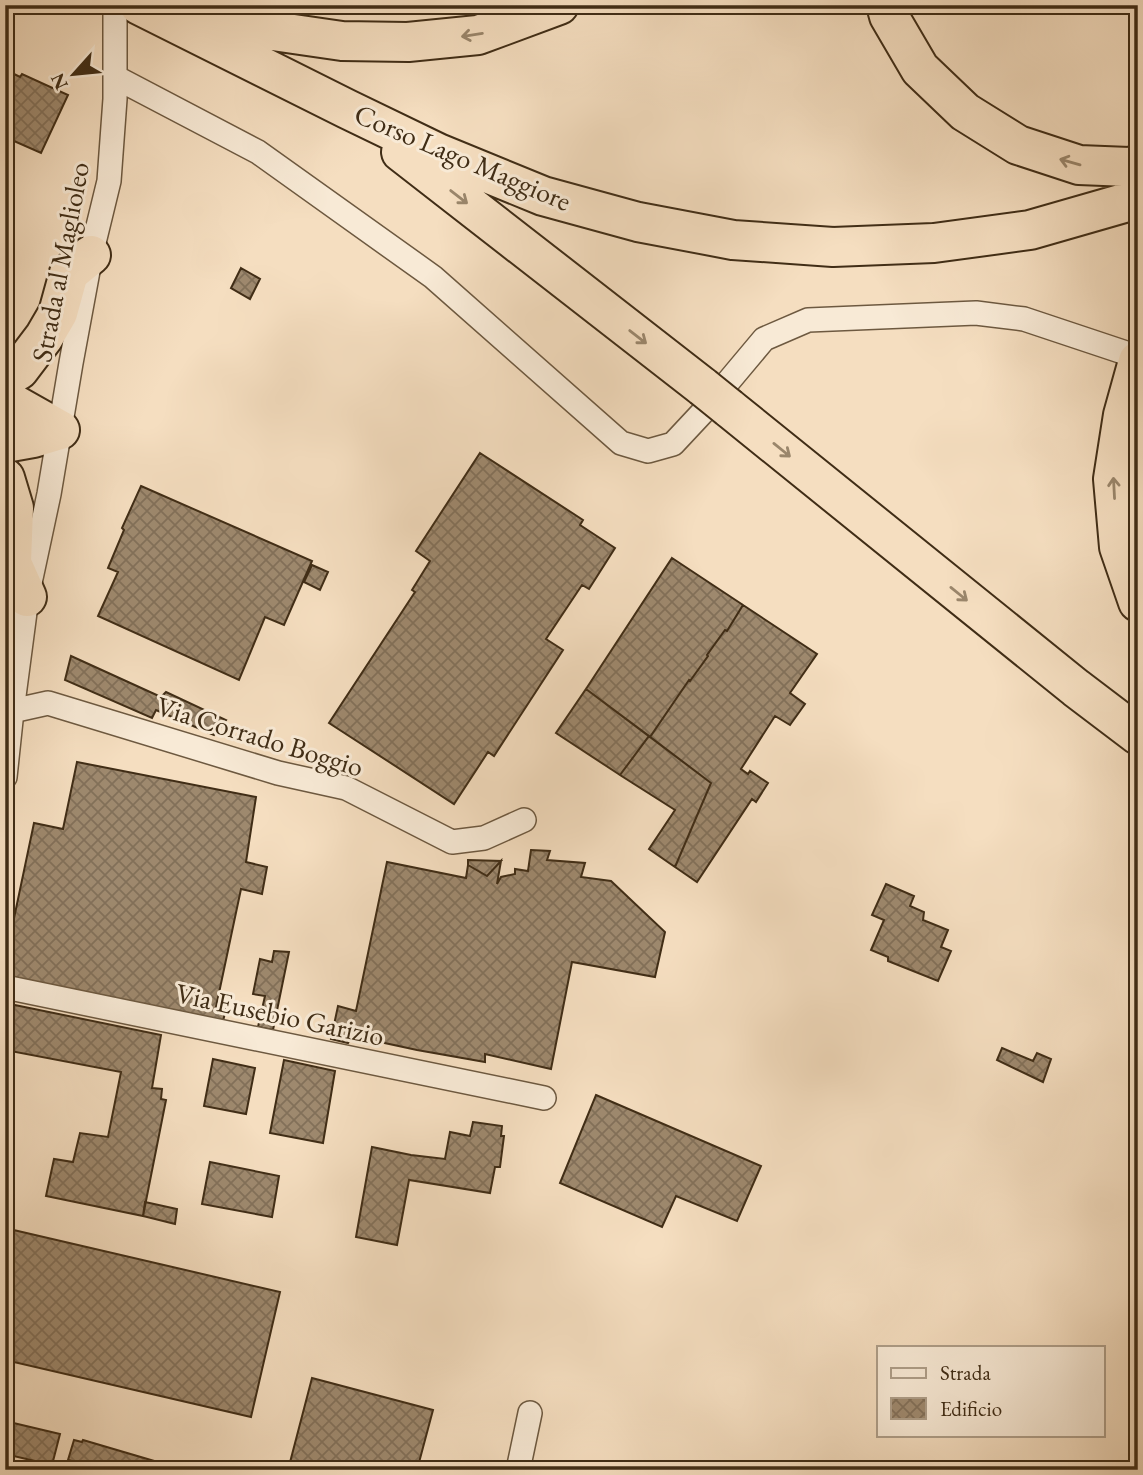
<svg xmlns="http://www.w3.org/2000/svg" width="1143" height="1475" font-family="'EB Garamond',serif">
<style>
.building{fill:url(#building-cross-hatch);stroke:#402d16;stroke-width:2}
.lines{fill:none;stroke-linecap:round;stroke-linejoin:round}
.minor-casing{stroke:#6d5940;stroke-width:26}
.trunk-casing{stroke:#402d16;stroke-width:42}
.minor{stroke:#f8ead6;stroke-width:23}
.trunk{stroke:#f5dec0;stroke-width:38}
.trunk-bridge-casing{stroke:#402d16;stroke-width:42;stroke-linecap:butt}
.trunk-bridge{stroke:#f5dec0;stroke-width:38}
.oneway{stroke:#9a866b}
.labels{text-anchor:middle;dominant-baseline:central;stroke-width:6;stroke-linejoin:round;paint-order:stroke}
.street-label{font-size:28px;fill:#402d16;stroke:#f8ead6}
</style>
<defs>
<pattern id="building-cross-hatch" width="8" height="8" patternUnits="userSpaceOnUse" patternTransform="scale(1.75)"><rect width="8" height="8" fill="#9e896e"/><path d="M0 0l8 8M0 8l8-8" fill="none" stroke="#827059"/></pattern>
</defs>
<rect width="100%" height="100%" fill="#f5dec0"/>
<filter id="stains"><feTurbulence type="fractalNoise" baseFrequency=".00286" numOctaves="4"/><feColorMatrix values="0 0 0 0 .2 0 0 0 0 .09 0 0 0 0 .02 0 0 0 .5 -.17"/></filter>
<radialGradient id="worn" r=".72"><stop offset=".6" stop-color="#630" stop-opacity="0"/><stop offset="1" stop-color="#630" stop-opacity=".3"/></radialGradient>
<!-- building -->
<path class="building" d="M10 72 20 77 22 74 68 95 41 153 5 137V81Z
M241 268 260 279 250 299 231 288Z
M480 453 583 520 580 525 615 548 589 589 582 585 546 639 563 650 494 756 488 752 454 804 329 723 415 592 412 590 430 561 416 551Z
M141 486 312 561 284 625 265 617 239 680 98 616 118 572 108 568 124 530 122 528Z
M672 558 743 605 727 631 725 630 707 655 708 656 690 681 689 680 650 737 586 689Z
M312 565 328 572 320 590 304 582Z
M743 605 817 654 790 693 805 704 790 725 775 716 741 769 748 774 750 771 768 783 756 802 752 799 697 882 675 867 711 783 650 737 689 680 690 681 708 656 707 655 725 630 727 631Z
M71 656 161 697 166 692 226 720 214 735 156 710 152 718 65 680Z
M586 689 649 736 620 775 556 733Z
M649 736 711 783 675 867 649 849 675 810 620 775Z
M77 762 256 797 246 862 267 867 262 894 241 889 216 1007 226 1009 223 1021 5 979V961L34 823 63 829Z
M531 850 550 851 547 860 585 863 581 877 611 881 665 932 655 977 572 962 551 1069 485 1054V1062L417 1050 352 1036 348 1043 331 1039 338 1006 356 1011 387 862 466 878 468 865 487 876 501 861 497 884 501 877 515 874V869L528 871Z
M468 860 501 861 487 876 468 865Z
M886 884 914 896 910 906 924 912 923 920 948 930 941 947 951 951 938 981 888 961V957L871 950 884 920 872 915Z
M274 951 289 952 273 1030 258 1027 265 996 253 994 260 959 272 962Z
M5 1003 161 1035 152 1088 162 1089 161 1099 166 1100 143 1216 46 1196 54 1159 73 1162 80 1133 108 1137 121 1072 5 1050Z
M1002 1048 1033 1061 1037 1053 1051 1059 1043 1082 997 1060Z
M213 1059 255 1068 246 1114 204 1106Z
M284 1060 335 1071 323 1143 270 1133Z
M596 1095 761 1166 737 1221 676 1196 662 1227 560 1183Z
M473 1122 502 1126 501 1136H504L500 1167H495L490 1193 409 1180 397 1245 356 1237 372 1147 411 1155 445 1159 450 1132 470 1136Z
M210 1162 279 1176 272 1217 202 1204Z
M145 1202 177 1209 175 1224 143 1216Z
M5 1228 280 1292 251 1417 5 1360Z
M312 1378 433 1410 417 1470H288Z
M5 1421 60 1434 52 1465 5 1454Z
M74 1440 82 1442 83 1440 161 1463 159 1470H74L77 1462 68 1460Z"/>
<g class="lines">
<!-- minor casing -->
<g class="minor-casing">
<path id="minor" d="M115 77 258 152 433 277 621 443 648 451 673 444 702 413 764 339 808 320 976 313 1024 319 1138 357
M12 711 48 703 278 773 346 788 452 842 484 838 524 820
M5 777 12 711 27 597 49 494 71 363 91 255 109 181 115 99V5
M5 987 544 1098
M518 1470 530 1413"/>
</g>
<!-- trunk casing -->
<g class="trunk-casing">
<path id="trunk" d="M139 5 347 109 438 153 543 196 638 222 733 240 833 247 934 243 1030 230 1138 199
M192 5 266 30 342 41 408 42 478 35 559 5
M886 5 889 16 920 69 965 112 1018 145 1079 165 1129 167 1138 165
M401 152 703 387
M1138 361 1123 415 1113 479 1119 547 1138 602
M5 378 19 370 44 337 58 313 69 273 91 255
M5 399 60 430
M729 408 1076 688 1138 735
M5 443 33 438 60 430
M5 478 14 508 12 563 27 597"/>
</g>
<!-- minor -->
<use href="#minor" class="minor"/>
<!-- trunk -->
<use href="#trunk" class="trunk"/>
<!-- trunk-bridge casing -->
<g class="trunk-bridge-casing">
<path id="trunk-bridge" d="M703 387 729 408"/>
</g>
<!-- trunk-bridge -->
<use href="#trunk-bridge" class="trunk-bridge"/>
</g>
<!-- one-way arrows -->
<defs><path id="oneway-shaft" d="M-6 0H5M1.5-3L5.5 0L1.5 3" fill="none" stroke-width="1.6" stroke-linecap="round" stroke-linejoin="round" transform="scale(1.75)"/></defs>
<g class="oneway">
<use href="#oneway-shaft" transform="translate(472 35) rotate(171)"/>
<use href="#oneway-shaft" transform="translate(1070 162) rotate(-164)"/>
<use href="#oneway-shaft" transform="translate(459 197) rotate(38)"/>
<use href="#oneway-shaft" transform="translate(638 337) rotate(38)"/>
<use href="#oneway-shaft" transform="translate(782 450) rotate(39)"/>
<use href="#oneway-shaft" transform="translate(1114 488) rotate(-93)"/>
<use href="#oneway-shaft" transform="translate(959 594) rotate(39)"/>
</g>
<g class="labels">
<!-- street labels -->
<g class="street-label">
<text transform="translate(463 157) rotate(23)">Corso Lago Maggiore</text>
<text transform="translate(60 262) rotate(-79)">Strada al Maglioleo</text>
<text transform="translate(260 736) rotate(17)">Via Corrado Boggio</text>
<text transform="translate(280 1014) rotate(12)">Via Eusebio Garizio</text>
</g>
</g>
<!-- margin -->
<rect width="1143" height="1475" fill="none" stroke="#f5dec0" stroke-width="28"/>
<rect x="7" y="7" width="1129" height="1461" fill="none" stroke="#402d16" stroke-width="3.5"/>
<rect x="14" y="14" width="1115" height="1447" fill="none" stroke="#402d16" stroke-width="2"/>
<!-- legend -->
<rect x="877" y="1346" width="228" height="91" fill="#f8ead6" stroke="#ae9e89" stroke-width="2"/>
<rect x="891" y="1368" width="35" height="10" fill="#f8ead6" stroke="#ae9e89" stroke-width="2"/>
<text x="940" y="1380" font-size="21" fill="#402d16">Strada</text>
<rect x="891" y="1398" width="35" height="21" fill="url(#building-cross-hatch)" stroke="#ae9e89" stroke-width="2"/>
<text x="940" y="1416" font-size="21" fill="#402d16">Edificio</text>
<!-- north arrow -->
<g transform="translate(74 74) rotate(243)" stroke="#f8ead6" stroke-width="5" paint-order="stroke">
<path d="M0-5L12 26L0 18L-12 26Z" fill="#402d16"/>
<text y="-10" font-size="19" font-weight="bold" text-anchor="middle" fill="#402d16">N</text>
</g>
<rect width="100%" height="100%" filter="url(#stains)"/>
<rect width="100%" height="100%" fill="url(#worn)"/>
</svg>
